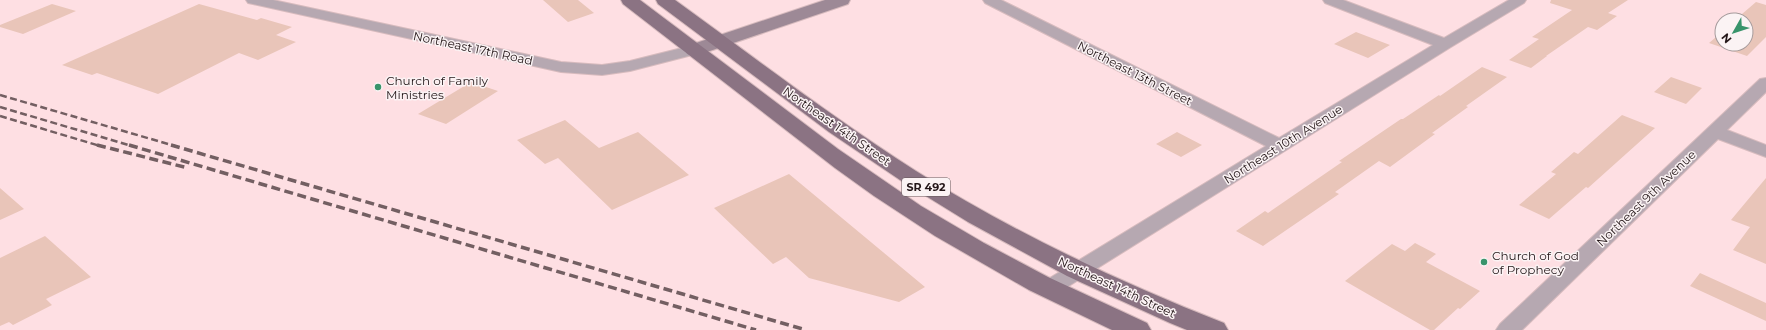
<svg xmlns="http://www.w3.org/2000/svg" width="1766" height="330" font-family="Montserrat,sans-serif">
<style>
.building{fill:#e9c5b9}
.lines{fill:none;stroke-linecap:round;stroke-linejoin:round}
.street-casing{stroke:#d7bbbe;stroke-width:2}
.secondary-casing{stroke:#d7bbbe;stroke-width:2}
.primary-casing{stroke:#d7bbbe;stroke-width:2}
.street{fill:#b6a8b1;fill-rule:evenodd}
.secondary{fill:#9d8996;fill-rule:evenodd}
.primary{fill:#8b7383;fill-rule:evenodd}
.rail-far1{stroke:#735f62;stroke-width:2.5;stroke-dasharray:7 3.5;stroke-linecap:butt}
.rail{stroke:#735f62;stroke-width:3.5;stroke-dasharray:9 4.5;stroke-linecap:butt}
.poi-dot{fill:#38946b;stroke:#fbf3f4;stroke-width:1.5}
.labels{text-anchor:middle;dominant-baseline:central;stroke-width:3;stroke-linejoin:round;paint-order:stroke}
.shield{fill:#fbf3f4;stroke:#64585a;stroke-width:1}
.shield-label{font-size:11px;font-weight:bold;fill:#231618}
.street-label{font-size:12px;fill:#231618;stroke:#fbf3f4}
.poi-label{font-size:12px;fill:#231618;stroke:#fbf3f4;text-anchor:start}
</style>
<rect width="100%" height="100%" fill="#fedfe3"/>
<!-- building -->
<path class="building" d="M543 0H578L594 13 568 22Z
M1551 0H1628L1608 13 1617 16 1597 30 1588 27 1546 56H1547L1531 68 1509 60 1539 39 1532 37 1572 10 1550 3Z
M1756 2 1766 5V37L1747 56 1709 43 1722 32V44H1746V20H1735Z
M52 4 76 11 23 34 0 27V25Z
M199 4 257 20 261 18 292 27 276 35 296 42 258 60 239 53 158 94 97 73 92 75 62 65Z
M1356 32 1390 45 1368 58 1334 44Z
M1482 67 1507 77 1466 106 1468 107 1432 133 1435 134 1390 167 1379 161 1335 192 1339 194 1263 246 1236 231 1265 211 1268 213 1342 162 1339 161 1401 119H1403L1439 95 1440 96Z
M1671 77 1702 88 1686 104 1654 92Z
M471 82 498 91 446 124 418 114Z
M1622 115 1655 128 1588 188 1586 187 1549 219 1519 205 1556 174 1551 172 1574 152 1578 154Z
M565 120 599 148 638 132 689 175 612 210 558 158 545 164 517 140Z
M1177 132 1202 145 1181 157 1156 144Z
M789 174 925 287 899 302 809 278 786 257 773 264 714 208Z
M1766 178V264L1733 250 1750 227 1731 220Z
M0 188 24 209 0 220Z
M45 236 91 277 46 299 52 305 13 325 9 322 0 326V258Z
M1415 243 1436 254 1426 262 1480 291 1460 309 1458 308 1434 330H1430L1345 281 1392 244 1405 251Z
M1700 273 1766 303V321L1690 286Z"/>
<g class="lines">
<!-- street casing -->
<g class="street-casing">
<path id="street" d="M246 0H273L561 62 602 65 630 61 694 45 700 47 702 50 700 53 630 71 602 75 561 72 253 4 248 3Z
M983 0H1001L1279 138 1433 45 1325 3 1323 0H1343L1444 38 1509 0H1526L1524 3 1451 47 1056 294 1048 297 1040 294 1037 289 1040 284 1266 146 985 3Z
M1766 78V92L1727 130 1766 145V157L1718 139 1522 330H1496L1500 324 1760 79Z"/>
</g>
<!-- secondary casing -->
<g class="secondary-casing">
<path id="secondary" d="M825 0H850L848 4 701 54 694 56 687 54 685 50 687 46Z"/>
</g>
<!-- primary casing -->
<g class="primary-casing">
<path id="primary" d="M621 0H640L838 149 921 206 984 243 1048 277 1147 323 1151 330H1112L1029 290 935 236 874 196 835 168 623 4Z
M656 0H675C755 58 833 118 916 171 1013 232 1117 281 1224 323L1228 330H1187L1170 323 1067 276 968 222 900 180 829 132 658 4Z"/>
</g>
<!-- street -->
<use href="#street" class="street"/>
<!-- secondary -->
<use href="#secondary" class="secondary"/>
<!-- primary -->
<use href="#primary" class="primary"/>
<!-- rail-far1 -->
<path class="rail-far1" d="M0 95 175 146
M0 107 132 146
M0 116 100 146"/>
<!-- rail -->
<path class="rail" d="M97 145 188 168
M129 145 756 330
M171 145 806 330"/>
</g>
<!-- markers -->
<g class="poi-dot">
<circle cx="378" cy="87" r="4"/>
<circle cx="1484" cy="262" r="4"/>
</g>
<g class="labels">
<!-- shield labels -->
<rect class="shield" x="902" y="178" width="48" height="18" rx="3"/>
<g class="shield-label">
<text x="926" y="187">SR 492</text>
</g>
<!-- street labels -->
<g class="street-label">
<text transform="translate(473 48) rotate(12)">Northeast 17th Road</text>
<text transform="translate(1135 73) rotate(27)">Northeast 13th Street</text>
<text transform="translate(837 126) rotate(35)">Northeast 14th Street</text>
<text transform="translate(1283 144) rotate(-32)">Northeast 10th Avenue</text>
<text transform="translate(1646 198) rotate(-44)">Northeast 9th Avenue</text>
<text transform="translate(1117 287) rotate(25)">Northeast 14th Street</text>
</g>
<!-- poi labels -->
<g class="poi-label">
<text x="386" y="80">Church of Family<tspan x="386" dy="14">Ministries</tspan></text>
<text x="1492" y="255">Church of God<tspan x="1492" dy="14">of Prophecy</tspan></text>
</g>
</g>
<!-- north arrow -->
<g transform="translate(1734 32) rotate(231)"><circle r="19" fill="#fbf3f4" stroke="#a59b9c"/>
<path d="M0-3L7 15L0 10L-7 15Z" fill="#38946b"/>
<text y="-6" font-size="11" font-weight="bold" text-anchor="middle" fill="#231618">N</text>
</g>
</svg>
